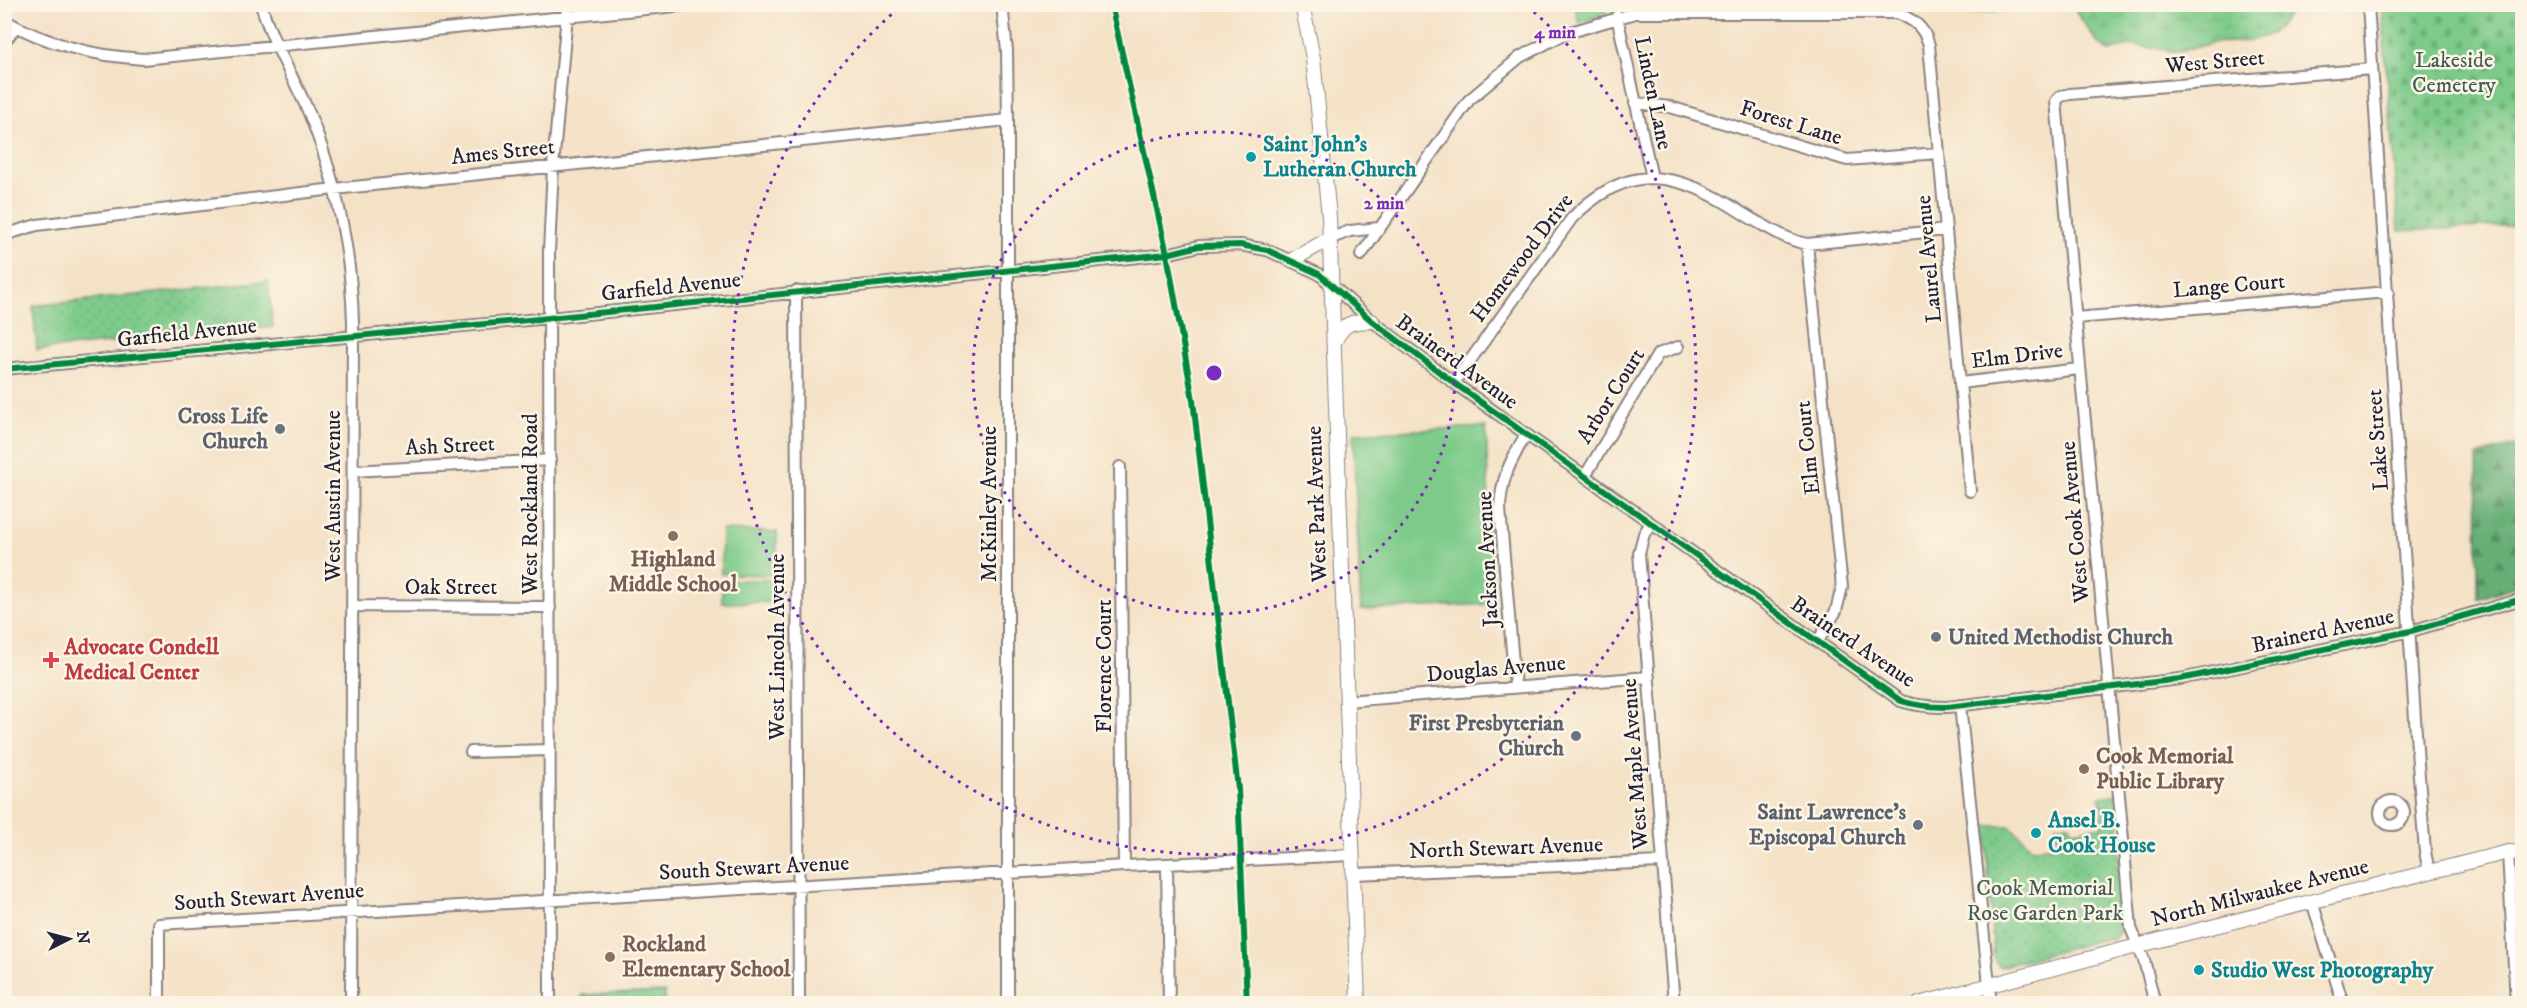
<svg xmlns="http://www.w3.org/2000/svg" width="2527" height="1008" font-family="'IM FELL DW Pica',serif">
<style>
.grass{fill:url(#grass-tufts);stroke:#507662;stroke-width:1.5}
.forest{fill:url(#forest-firs);stroke:#446858;stroke-width:1.5}
.wetland{fill:url(#wetland-marsh);stroke:#507662;stroke-width:1.5}
.cemetery{fill:url(#cemetery-stones);stroke:#507662;stroke-width:1.5}
.park{fill:url(#park-dots);stroke:#507662;stroke-width:1.5}
.pitch{fill:#7dca8a;stroke:#507662;stroke-width:1.5}
.lines{fill:none;stroke-linecap:round;stroke-linejoin:round}
.minor-casing{stroke:#8b8281;stroke-width:14}
.major-casing{stroke:#8b8281;stroke-width:16}
.minor{stroke:#fff;stroke-width:10}
.major{stroke:#fff;stroke-width:14}
.cycleway-casing{stroke:#fcf5e5;stroke-width:10}
.cycleway{stroke:#00873e;stroke-width:6}
.ring{fill:none;stroke:#7b2cbf;stroke-width:3;stroke-dasharray:3 6}
.culture-dot{fill:#0f9aa8;stroke:#fcf5e5;stroke-width:2}
.worship-dot{fill:#6b7280;stroke:#fcf5e5;stroke-width:2}
.education-dot{fill:#8d6e63;stroke:#fcf5e5;stroke-width:2}
.health-dot{fill:#e0444e;stroke:#fcf5e5;stroke-width:2}
.labels{text-anchor:middle;dominant-baseline:central;stroke-width:5;stroke-linejoin:round;paint-order:stroke}
.park-label{font-size:22px;fill:#425d57;stroke:#fcf5e5}
.street-label{font-size:22px;fill:#22223b;stroke:#fcf5e5}
.culture-label{font-size:22px;font-weight:bold;fill:#0d838f;stroke:#fcf5e5;text-anchor:start}
.worship-label{font-size:22px;font-weight:bold;fill:#5b616d;stroke:#fcf5e5;text-anchor:end}
.education-label{font-size:22px;font-weight:bold;fill:#785e54;stroke:#fcf5e5;text-anchor:start}
.health-label{font-size:22px;font-weight:bold;fill:#be3a42;stroke:#fcf5e5;text-anchor:start}
.centre{fill:#7b2cbf;stroke:#fcf5e5;stroke-width:3}
.ring-label{font-size:18px;text-anchor:middle;font-weight:bold;fill:#7b2cbf;stroke:#fcf5e5;stroke-width:5;stroke-linejoin:round;paint-order:stroke}
</style>
<defs>
<pattern id="grass-tufts" width="24" height="20" patternUnits="userSpaceOnUse" patternTransform="scale(1.5)"><rect width="24" height="20" fill="#7dca8a"/><path d="M3 7l-1-3M5 7V3M7 7l1-3M15 17l-1-3M17 17v-4M19 17l1-3" fill="none" stroke="#6cad78"/></pattern>
<pattern id="forest-firs" width="22" height="20" patternUnits="userSpaceOnUse" patternTransform="scale(1.5)"><rect width="22" height="20" fill="#66ae76"/><path d="M5 1l3.5 6h-7zM16 11l3.5 6h-7z" fill="#548d62"/></pattern>
<pattern id="wetland-marsh" width="20" height="14" patternUnits="userSpaceOnUse" patternTransform="scale(1.5)"><rect width="20" height="14" fill="#7dca8a"/><path d="M1 5h8M5 5V1M11 12h8M15 12V8" fill="none" stroke="#6cad78"/></pattern>
<pattern id="cemetery-stones" width="16" height="16" patternUnits="userSpaceOnUse" patternTransform="scale(1.5)"><rect width="16" height="16" fill="#7dca8a"/><path d="M2 7V4a2 2 0 0 1 4 0v3zM10 15v-3a2 2 0 0 1 4 0v3z" fill="#6cad78"/></pattern>
<pattern id="park-dots" width="8" height="8" patternUnits="userSpaceOnUse" patternTransform="scale(1.5)"><rect width="8" height="8" fill="#7dca8a"/><path d="M2 2h.1M6 6h.1" fill="none" stroke="#6cad78" stroke-width="1.8" stroke-linecap="round"/></pattern>
</defs>
<rect width="100%" height="100%" fill="#fcf5e5"/>
<filter id="ink" filterUnits="userSpaceOnUse"><feTurbulence type="fractalNoise" baseFrequency=".0167" numOctaves="2"/><feDisplacementMap in="SourceGraphic" scale="12" xChannelSelector="R" yChannelSelector="G"/><feConvolveMatrix kernelMatrix="1 2 1 2 8 2 1 2 1" color-interpolation-filters="sRGB"/></filter>
<filter id="wash" filterUnits="userSpaceOnUse"><feTurbulence type="fractalNoise" baseFrequency=".008" numOctaves="4" result="noise"/><feDisplacementMap in="SourceGraphic" scale="24" xChannelSelector="R" yChannelSelector="G"/><feGaussianBlur stdDeviation="1.35" result="paint"/><feColorMatrix in="noise" values="0 0 0 0 0 0 0 0 0 0 0 0 0 0 0 0 0 1.4 0 .05"/><feComposite in="paint" operator="in"/></filter>
<g filter="url(#wash)">
<rect width="100%" height="100%" fill="#f4e2c7"/>
<!-- grass -->
<path class="grass" d="M1575 5H1608L1606 14 1579 23Z"/>
<!-- forest -->
<path class="forest" d="M1638 5H1896L1894 7 1682 9 1648 7Z
M2522 443V584L2478 599 2477 456Z"/>
<!-- wetland -->
<path class="wetland" d="M1952 5H2035L2019 9 1963 14Z
M2054 5H2296L2285 20 2271 34 2250 41 2212 43 2178 52 2133 45 2108 51 2096 41 2074 8Z"/>
<!-- cemetery -->
<path class="cemetery" d="M2381 5H2522V225L2399 231Z"/>
<!-- park -->
<path class="park" d="M268 281 273 327 37 350 33 306Z
M2117 794 2122 928 2114 939H2105L2000 967 1994 959 1985 826H2010L2033 849 2057 845 2056 825 2069 824 2073 830 2103 826 2100 797Z
M665 992V1003H581L582 995Z"/>
<!-- pitch -->
<path class="pitch" d="M1486 427 1493 604 1361 610 1353 433Z
M722 530 777 532 776 575 721 574Z
M722 580H776L777 602 722 603Z"/>
</g>
<g filter="url(#ink)">
<g class="lines">
<!-- minor casing -->
<g class="minor-casing">
<path id="minor" d="M261 4C272 43 293 76 309 113 336 179 351 251 353 322L351 1004
M1002 4 1007 51 1008 120V1004
M2368 4 2418 764 2425 852 2429 871
M1617 16 1652 178
M4 20C48 45 93 56 143 59L696 4
M4 42 16 27
M1635 103 1670 107 1847 160 1939 153
M4 235 37 225 334 189 1008 120
M1329 239 1350 231 1379 228
M1807 244 1842 587 1836 611 1818 641
M1361 255 1469 100 1520 57 1564 34 1635 13H1897C1914 20 1924 27 1929 45L1970 491
M796 291 799 1004
M2075 318 2388 292
M4 369 549 318 1167 254 1199 246 1240 245 1267 250 1319 274 1372 321 1454 383 1901 701C1917 706 1930 707 1947 707L2180 679 2411 631 2522 599
M1454 383 1572 218C1617 173 1657 167 1713 196 1730 204 1745 216 1761 224 1776 232 1790 241 1807 244L1946 230
M1960 383 2079 369
M1120 467 1124 866
M353 471 550 460
M1585 476 1658 354 1678 347
M1651 523 1644 534 1639 553 1674 1004
M352 606 550 607
M1515 687 1500 509C1501 477 1511 461 1526 434
M1346 701 1649 677
M1960 705 1991 1004
M471 752 550 750
M2380 813a12 12 0 1 1 24 0a12 12 0 1 1-24 0Z
M2508 852 2516 1004
M1167 864 1169 1004
M1353 874 1662 862
M2312 901 2343 1004
M159 1004V924L1124 866 1352 855
M550 1004 549 252 553 166 568 4
M2155 1004 2144 960 2131 928 2056 101 2061 96 2070 94 2372 69"/>
</g>
<!-- major casing -->
<g class="major-casing">
<path id="major" d="M1302 4 1313 58 1329 217 1358 1004
M1292 260 1329 239
M1334 342C1345 322 1349 322 1372 321
M1919 1004 2156 941 2508 852 2522 853"/>
</g>
<!-- minor -->
<use href="#minor" class="minor"/>
<!-- major -->
<use href="#major" class="major"/>
<!-- cycleway casing -->
<g class="cycleway-casing">
<path id="cycleway" d="M1111 4 1167 254 1193 400 1238 789 1247 1004
M4 369 549 318 1167 254 1199 246 1240 245 1267 250 1319 274 1372 321 1454 383 1901 701C1917 706 1930 707 1947 707L2180 679 2411 631 2522 599"/>
</g>
<!-- cycleway -->
<use href="#cycleway" class="cycleway"/>
</g>
</g>
<!-- distance rings -->
<g class="ring">
<circle cx="1214" cy="373" r="241"/>
<path d="M1527 6A482 482 0 1 1 901 6"/>
</g>
<!-- markers -->
<g class="culture-dot">
<circle cx="1251" cy="157" r="6"/>
<circle cx="2036" cy="833" r="6"/>
<circle cx="2199" cy="970" r="6"/>
</g>
<g class="worship-dot">
<circle cx="280" cy="429" r="6"/>
<circle cx="1936" cy="637" r="6"/>
<circle cx="1576" cy="736" r="6"/>
<circle cx="1918" cy="825" r="6"/>
</g>
<g class="education-dot">
<circle cx="673" cy="536" r="6"/>
<circle cx="2084" cy="769" r="6"/>
<circle cx="610" cy="957" r="6"/>
</g>
<path class="health-dot" d="M48 651h6v6h6v6h-6v6h-6v-6h-6v-6h6z"/>
<g class="labels">
<!-- park labels -->
<g class="park-label">
<text x="2454" y="60">Lakeside<tspan x="2454" dy="25">Cemetery</tspan></text>
<text x="2045" y="888">Cook Memorial<tspan x="2045" dy="25">Rose Garden Park</tspan></text>
</g>
<!-- street labels -->
<g class="street-label">
<text transform="translate(2215 62) rotate(-5)">West Street</text>
<text transform="translate(1653 93) rotate(78)">Linden Lane</text>
<text transform="translate(1791 123) rotate(17)">Forest Lane</text>
<text transform="translate(503 152) rotate(-6)">Ames Street</text>
<text transform="translate(1522 258) rotate(-53)">Homewood Drive</text>
<text transform="translate(1929 259) rotate(-95)">Laurel Avenue</text>
<text transform="translate(2229 286) rotate(-5)">Lange Court</text>
<text transform="translate(671 287) rotate(-6)">Garfield Avenue</text>
<text transform="translate(187 333) rotate(-6)">Garfield Avenue</text>
<text transform="translate(2017 356) rotate(-7)">Elm Drive</text>
<text transform="translate(1457 362) rotate(36)">Brainerd Avenue</text>
<text transform="translate(1611 396) rotate(-58)">Arbor Court</text>
<text transform="translate(2378 440) rotate(-94)">Lake Street</text>
<text transform="translate(450 446) rotate(-3)">Ash Street</text>
<text transform="translate(1808 448) rotate(-96)">Elm Court</text>
<text transform="translate(333 496) rotate(-90)">West Austin Avenue</text>
<text transform="translate(530 504) rotate(-90)">West Rockland Road</text>
<text transform="translate(989 504) rotate(-90)">McKinley Avenue</text>
<text transform="translate(1317 504) rotate(-92)">West Park Avenue</text>
<text transform="translate(2075 522) rotate(-95)">West Cook Avenue</text>
<text transform="translate(1488 559) rotate(-93)">Jackson Avenue</text>
<text x="451" y="587">Oak Street</text>
<text transform="translate(2323 631) rotate(-12)">Brainerd Avenue</text>
<text transform="translate(1853 642) rotate(34)">Brainerd Avenue</text>
<text transform="translate(777 647) rotate(-90)">West Lincoln Avenue</text>
<text transform="translate(1104 666) rotate(-90)">Florence Court</text>
<text transform="translate(1496 669) rotate(-5)">Douglas Avenue</text>
<text transform="translate(1635 764) rotate(-94)">West Maple Avenue</text>
<text transform="translate(1506 848) rotate(-2)">North Stewart Avenue</text>
<text transform="translate(754 868) rotate(-3)">South Stewart Avenue</text>
<text transform="translate(2260 893) rotate(-14)">North Milwaukee Avenue</text>
<text transform="translate(269 897) rotate(-4)">South Stewart Avenue</text>
</g>
<!-- culture labels -->
<g class="culture-label">
<text x="1263" y="144">Saint John's<tspan x="1263" dy="25">Lutheran Church</tspan></text>
<text x="2048" y="820">Ansel B.<tspan x="2048" dy="25">Cook House</tspan></text>
<text x="2211" y="970">Studio West Photography</text>
</g>
<!-- worship labels -->
<g class="worship-label">
<text x="268" y="416">Cross Life<tspan x="268" dy="25">Church</tspan></text>
<text x="1948" y="637" text-anchor="start">United Methodist Church</text>
<text x="1564" y="723">First Presbyterian<tspan x="1564" dy="25">Church</tspan></text>
<text x="1906" y="812">Saint Lawrence's<tspan x="1906" dy="25">Episcopal Church</tspan></text>
</g>
<!-- education labels -->
<g class="education-label">
<text x="673" y="559" text-anchor="middle">Highland<tspan x="673" dy="25">Middle School</tspan></text>
<text x="2096" y="756">Cook Memorial<tspan x="2096" dy="25">Public Library</tspan></text>
<text x="622" y="944">Rockland<tspan x="622" dy="25">Elementary School</tspan></text>
</g>
<!-- health labels -->
<g class="health-label">
<text x="64" y="647">Advocate Condell<tspan x="64" dy="25">Medical Center</tspan></text>
</g>
</g>
<circle cx="1214" cy="373" r="9" class="centre"/>
<g class="ring-label">
<text x="1555" y="38">4 min</text>
<text x="1384" y="209">2 min</text>
</g>
<!-- margin -->
<rect width="2527" height="1008" fill="none" stroke="#fcf5e5" stroke-width="24"/>
<!-- north arrow -->
<g transform="translate(69 939) rotate(84)" stroke="#fcf5e5" stroke-width="4.5" paint-order="stroke">
<path d="M0-4.5L10 22L0 15L-10 22Z" fill="#22223b"/>
<text y="-9" font-size="16" font-weight="bold" text-anchor="middle" fill="#22223b">N</text>
</g>
</svg>
